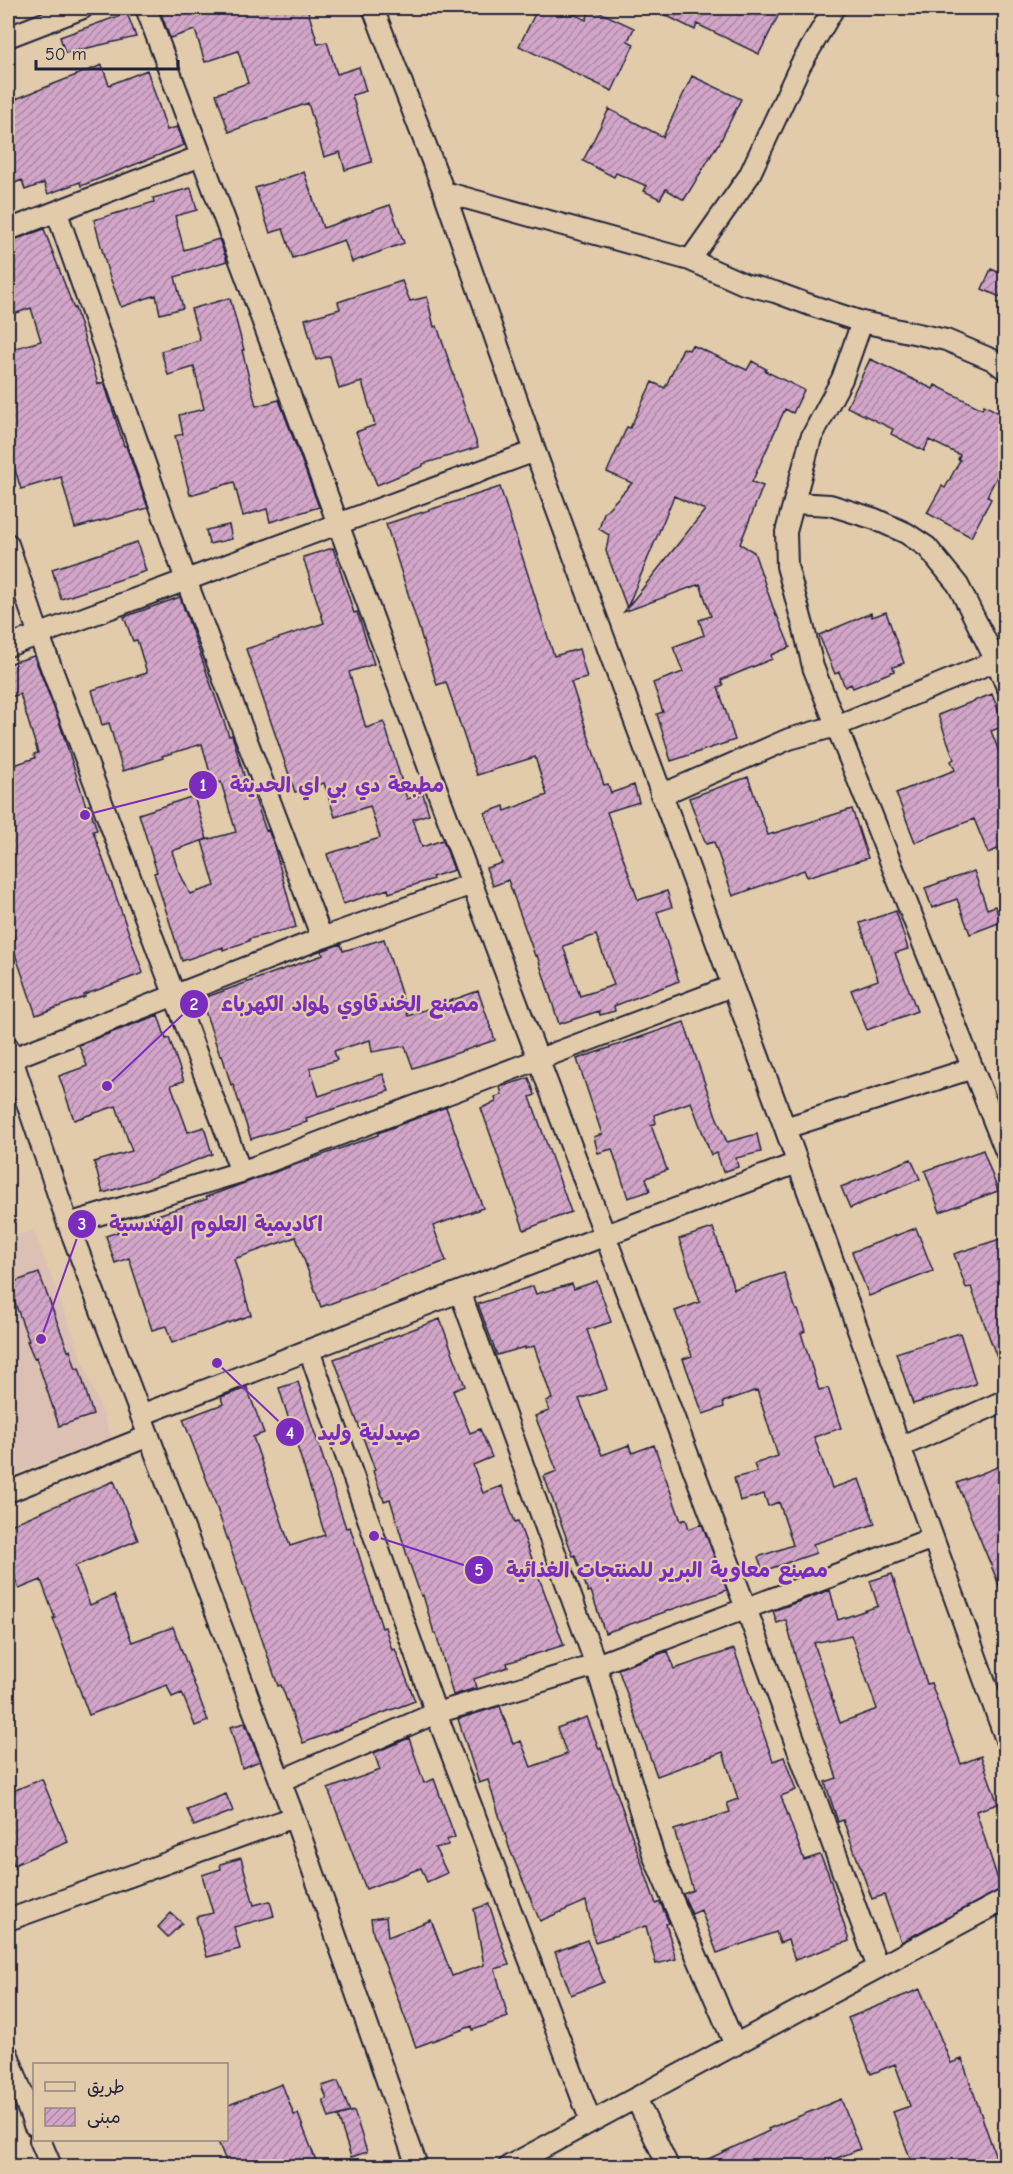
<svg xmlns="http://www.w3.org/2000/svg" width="1013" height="2174" font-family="'Comic Neue','Playpen Sans Arabic',sans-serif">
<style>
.built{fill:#ddc0b4}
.building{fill:url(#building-hatch);stroke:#22223b;stroke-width:1.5;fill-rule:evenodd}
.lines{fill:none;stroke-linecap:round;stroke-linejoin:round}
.minor-casing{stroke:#22223b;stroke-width:24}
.minor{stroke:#e1cbab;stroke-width:20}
.leader{fill:none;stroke:#7b2cbf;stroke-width:2}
.callout-dot{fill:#7b2cbf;stroke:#e1cbab;stroke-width:2}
.mark-label{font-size:18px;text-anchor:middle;font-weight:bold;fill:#fff}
.callout-label{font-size:21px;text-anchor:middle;font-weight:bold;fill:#7b2cbf;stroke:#e1cbab;stroke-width:4.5;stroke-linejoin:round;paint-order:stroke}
</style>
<defs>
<pattern id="building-hatch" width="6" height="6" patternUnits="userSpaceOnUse" patternTransform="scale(1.5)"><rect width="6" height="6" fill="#d3a6c9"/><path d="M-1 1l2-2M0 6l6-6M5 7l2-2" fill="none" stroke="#ab87a4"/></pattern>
</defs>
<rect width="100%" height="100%" fill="#e1cbab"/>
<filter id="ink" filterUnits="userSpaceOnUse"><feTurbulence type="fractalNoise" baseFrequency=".0167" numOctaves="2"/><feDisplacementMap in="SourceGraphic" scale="12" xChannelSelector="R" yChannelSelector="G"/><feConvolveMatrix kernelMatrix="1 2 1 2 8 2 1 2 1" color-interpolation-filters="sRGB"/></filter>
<g filter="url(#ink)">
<!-- built -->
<path class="built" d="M33 1228 112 1439 8 1476V1239L33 1230Z"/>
<!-- building -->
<path class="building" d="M159 8H307L318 44 327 42 337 74 359 67 366 91 352 95 372 162 345 170 340 152 324 157 308 103 229 132 216 94 248 83 238 51 205 62 195 30 170 38Z
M538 8H562L586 20 591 8 634 28 628 41 634 44 612 91 519 46Z
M651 8H782L759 54 697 24 695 30Z
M127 13 136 37 65 53 60 37Z
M102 65 109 85 147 70 167 130 177 127 184 145 81 186 80 182 48 194 44 183 25 190 22 180 8 186V102Z
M692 76 741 99 719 144H718L684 200 666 189 660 199 644 191 647 186 616 173 614 177 583 161 609 109 663 137Z
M304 172 323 228 390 205 404 243 352 262 344 240 293 258 283 229 270 233 255 188Z
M191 188 197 210 175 216 184 250 219 239 227 261 175 277 183 308 160 314 156 295 121 307 108 272 94 220 154 202 153 198Z
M44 229 74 309 75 308 98 384 104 382 124 446H126L148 508 75 528 61 477 21 489 9 450 11 449 8 435V350L41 341 31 308 8 316V242Z
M991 269 1005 275V285L1000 297 982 289Z
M402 281 410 301 427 297 434 327 437 326 478 447 423 464V466L377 485 356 432 375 425 362 382 339 389 330 356 316 360 305 319 340 309 338 302Z
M230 298 244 350H242L256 406 279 400 319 507 270 522 267 509 243 516 234 482 190 495 175 436 183 434 179 415 204 409 194 367 168 375 161 351 200 340 191 309Z
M692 345 747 370 752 361 766 369 765 371 804 390 793 413 785 409 752 482 763 486 740 544 754 552 776 616 777 615 790 647 771 655 772 659 721 680 723 685 718 687 735 740 671 761 657 714 663 712 653 683 683 672 673 647 704 635 699 620 711 616 700 584 624 612 627 608 606 551 609 535 599 529 604 513 632 483 607 472 627 427 630 428 652 382 665 388 683 348 689 350ZM674 496 705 510 627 608Z
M870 359 933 389 935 385 982 409 984 405 1005 416V468L1002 466 987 496 991 499 971 537 927 513 942 486 945 488 960 460 958 459 960 455 929 440 924 451 891 434 893 429 847 407Z
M500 487 554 656 579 649 587 678 571 682 604 785 608 784 611 793 634 785 639 802 607 812 638 900 667 891 672 907 657 912 679 981 614 1006 615 1011 600 1015 599 1011 559 1024 537 955 535 956 508 880 493 886 486 868 502 863 485 813 504 806 505 811 547 795 535 757 477 775 446 682 437 685 386 524ZM596 935 614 985 580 996 563 946Z
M229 525 232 539 209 544 206 530Z
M137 542 146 571 61 599 52 569Z
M333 548 354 613 357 612 374 664 349 672 366 728 384 722 407 799 423 794 429 814 413 819 422 847 443 840 454 870 432 877 433 879 389 893 388 889 343 904 327 854 380 838 370 806 335 817 324 783 295 792 246 649 324 623 303 557Z
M180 597 229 736 232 735 233 738 246 782 249 781 266 831 268 830 273 842 296 927 249 939V941L223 950V947L182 961 154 873 157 872 139 814 194 796 207 839 172 851 177 867 190 894 215 886 202 841 236 832 221 782 213 784 202 744 162 756 163 758 123 771 109 723 102 725 92 690 147 673 137 640 133 641 124 617Z
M886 612 904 663 893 667 894 671 853 688 851 684 845 687 839 672 835 674 819 635 871 613 872 617Z
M34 656 59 721 86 806 89 805 97 830 93 831 143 973 84 995 85 997 36 1015 11 942 15 940 8 916V767L35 758 34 754 38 753 20 694 8 698V664Z
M992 694 1004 726 991 731 1005 767V846L988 853 974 819 915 842 896 793 955 770 951 761 954 759 938 715Z
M748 777 768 835 852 809 868 858 807 877 804 870 733 896 714 842 706 844 689 798Z
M974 871 987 909 995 906 1001 922 970 934 957 899 932 908 925 888Z
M896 911 908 949 895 953 917 1011 867 1030 851 990 878 980 860 923Z
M384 939 408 1016 478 991 495 1040 413 1068 405 1046 372 1052 370 1040 334 1051 337 1060 310 1068 319 1096 383 1074 389 1091 306 1118 307 1122 251 1139 233 1084 231 1085 222 1055 220 1056 201 999 323 955 321 951 341 944 343 951Z
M158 1015 166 1039 169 1038 184 1081 171 1085 188 1132 204 1127 212 1154 146 1180 103 1193 94 1162 132 1151 116 1106 74 1120 59 1076 87 1066 79 1045Z
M684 1022 716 1116 727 1142 757 1134 761 1152 736 1158 738 1167 723 1172 717 1153 711 1155 691 1102 654 1115 656 1123 651 1125 667 1170 646 1178 650 1191 628 1198 612 1149 598 1153 594 1137 602 1134 577 1059Z
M529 1078 535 1095 530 1097 571 1212 524 1230 481 1108 496 1102 495 1097 502 1095 500 1087Z
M446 1107 483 1208 433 1226 446 1261 321 1307 296 1237 234 1259 251 1315 172 1343 166 1326 152 1330 129 1258 115 1263 106 1236 118 1232 117 1228 207 1199 206 1197 378 1135V1133Z
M983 1150 998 1191 940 1212 925 1171Z
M911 1159 920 1179 850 1208 841 1187Z
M713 1228 734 1289 784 1273 796 1310H798L805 1331 801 1333 819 1390 828 1388 841 1428 814 1437 832 1488 859 1479 875 1524 813 1544 816 1553 763 1571 758 1557 793 1545 779 1502 768 1506 764 1494 740 1501 734 1478 757 1472 754 1464 778 1456 757 1390 723 1402 724 1407 703 1414 683 1359 692 1356 675 1311 700 1302 679 1239Z
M916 1228 933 1271 869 1296 852 1252Z
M1000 1239 1005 1255V1377H1004L971 1287 966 1288 954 1254Z
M39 1273 68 1351 70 1350 76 1369 79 1368 93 1415 59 1426 36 1357 34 1358 27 1341H29L8 1284Z
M597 1281 611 1322 587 1330 607 1389 579 1399 602 1455 629 1445 632 1453 654 1445 681 1521 686 1519 689 1529 702 1524 727 1590 605 1633 591 1591 588 1592 575 1555 573 1556 544 1476 557 1471 535 1416 549 1411 546 1401 552 1399 534 1346 525 1349V1347L497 1355 478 1304 533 1286 536 1294 572 1284 574 1289Z
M440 1319 465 1386 453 1391 470 1433 480 1429 492 1457 473 1465 483 1493 502 1486 515 1522 518 1521 564 1645 507 1663 508 1667 474 1679 476 1688 453 1695 436 1633H434L423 1595 421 1596 409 1562 390 1499 384 1501 373 1471 375 1470 334 1359Z
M960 1333 976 1384 913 1404 896 1353Z
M298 1382 346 1528 350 1527 358 1552 382 1628 385 1627 392 1650 395 1649 415 1701 303 1743 281 1685 278 1686 211 1491 183 1419 223 1404 221 1397 247 1388 264 1433 253 1437 290 1546 325 1535 279 1388Z
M1005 1464V1597H1004L957 1483Z
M114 1481 138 1540 75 1566 90 1605 114 1595 132 1642 173 1627 208 1721 195 1726 182 1693 172 1697 167 1685 89 1715 53 1618H55L41 1580 19 1589 8 1562V1526Z
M892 1574 927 1684 931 1683 961 1764 981 1756 998 1804 976 1811 1000 1886 1005 1884V1887L901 1942 884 1895 872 1899 843 1820 838 1822 825 1782 837 1778 797 1663 786 1620 777 1623 773 1611 830 1590 838 1620 878 1606 870 1581ZM851 1635 877 1709 840 1723 814 1643Z
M734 1649 773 1761 784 1757 796 1790 781 1796 804 1860 820 1855 828 1872 849 1941 795 1960 788 1940 780 1943 776 1932 717 1953 701 1910 692 1914 683 1894 693 1890 674 1830 730 1812 727 1803 738 1799 723 1752 657 1776 618 1669 668 1651 674 1669Z
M500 1706 513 1744 521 1741 531 1767 567 1754 557 1728 587 1717 599 1749 601 1748 656 1904 660 1902 669 1923 666 1924 676 1959 656 1964 646 1926 595 1942 586 1901 540 1921 510 1850 488 1780 479 1783 458 1719Z
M245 1723 260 1761 242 1768 230 1727Z
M409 1738 424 1783 434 1779 455 1837 447 1840 448 1845 435 1848 447 1873 427 1882 421 1868 366 1889 328 1789 380 1770 374 1753Z
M42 1779 68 1842 14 1865 8 1849V1793Z
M226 1794 233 1811 194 1826 187 1809Z
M241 1858 254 1905 270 1901 274 1916 234 1927 240 1949 207 1957 196 1917 213 1913 202 1875 221 1869 220 1864Z
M489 1904 509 1965 495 1969 508 2017 473 2030 472 2026 416 2047 373 1933 371 1919 386 1917 388 1937 431 1920 452 1976 484 1965 474 1909Z
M171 1913 182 1923 168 1937 158 1927Z
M587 1940 604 1982 571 1995 555 1952Z
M920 1989 951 2063 962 2059 999 2166H913L893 2112 910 2106 895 2064 871 2074 848 2018Z
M338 2081 350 2112 329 2118 323 2100 327 2099 322 2086Z
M282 2084 294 2115 298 2114 318 2166H228L217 2139H226V2106Z
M841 2099 860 2149 817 2166H693L769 2131 768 2129Z
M354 2111 367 2152 351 2157 338 2116Z"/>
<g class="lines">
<!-- minor casing -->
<g class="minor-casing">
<path id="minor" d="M146 8 472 884 746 1608 878 1968
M373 8 444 192 535 451 785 1128 1006 1740
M8 37 83 8
M444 192 690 260 744 284 775 292 810 305 862 322 946 340 993 360 1006 370
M57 213 186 580 322 938
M8 230 201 156
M690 260 749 176 800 66 834 8
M862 322 842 379 811 438 786 532 787 566 804 629 813 667 1006 1152
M795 503 830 505 875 519 906 533 927 547 958 585 996 661 1006 685
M8 544 39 635 241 1172
M8 646 535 451
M661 795 789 739 836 726 1006 657
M8 1047 68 1224 294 1817 417 2166
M8 1060 322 938 472 884
M785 1128 973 1068
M68 1224 241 1172 732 986
M460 1292 596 1665 654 1857 735 2045
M309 1350 436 1713 591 2122
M141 1415 606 1235 797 1163
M900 1447 1006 1400
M8 1492 149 1436
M280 1781 436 1713 596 1665 933 1538
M8 1920 294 1817
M8 2055 34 2125
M636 2098 668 2166
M40 2140 51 2166
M509 2166 1006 1899"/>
</g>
<!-- minor -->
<use href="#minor" class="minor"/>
</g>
</g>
<!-- callouts -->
<path class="leader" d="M85 815L203 785M107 1086L194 1004M41 1339L82 1224M217 1363L290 1432M374 1536L479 1570"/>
<g class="callout-dot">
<circle cx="85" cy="815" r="6"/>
<circle cx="107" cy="1086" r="6"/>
<circle cx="41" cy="1339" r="6"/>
<circle cx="217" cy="1363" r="6"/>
<circle cx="374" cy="1536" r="6"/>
<circle cx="203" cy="785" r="15"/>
<circle cx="194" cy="1004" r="15"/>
<circle cx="82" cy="1224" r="15"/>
<circle cx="290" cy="1432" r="15"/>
<circle cx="479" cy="1570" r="15"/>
</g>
<g class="mark-label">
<text x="203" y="791">1</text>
<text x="194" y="1010">2</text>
<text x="82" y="1230">3</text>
<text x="290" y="1439">4</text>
<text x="479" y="1576">5</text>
</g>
<g class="callout-label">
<text x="337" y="792">مطبعة دي بي اي الحديثة</text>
<text x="350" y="1011">مصنع الخندقاوي لمواد الكهرباء</text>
<text x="216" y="1231">اكاديمية العلوم الهندسية</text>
<text x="369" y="1440">صيدلية وليد</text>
<text x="667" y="1577">مصنع معاوية البرير للمنتجات الغذائية</text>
</g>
<!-- margin -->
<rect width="1013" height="2174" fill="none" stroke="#e1cbab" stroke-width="30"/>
<rect x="15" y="15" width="983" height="2144" fill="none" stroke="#22223b" stroke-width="2" filter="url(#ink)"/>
<!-- legend -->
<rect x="33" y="2063" width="195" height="78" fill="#e1cbab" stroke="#95877e" stroke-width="1.5"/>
<rect x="45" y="2082" width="30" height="9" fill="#e1cbab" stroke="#95877e" stroke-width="1.5"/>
<text x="87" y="2093" font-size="18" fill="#22223b">طريق</text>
<rect x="45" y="2108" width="30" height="18" fill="url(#building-hatch)" stroke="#95877e" stroke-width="1.5"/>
<text x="87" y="2123" font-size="18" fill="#22223b">مبنى</text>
<!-- scale -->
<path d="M36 60v9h142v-9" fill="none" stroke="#22223b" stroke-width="3"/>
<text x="45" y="60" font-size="18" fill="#22223b" stroke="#e1cbab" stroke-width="4.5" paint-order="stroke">50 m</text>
</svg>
